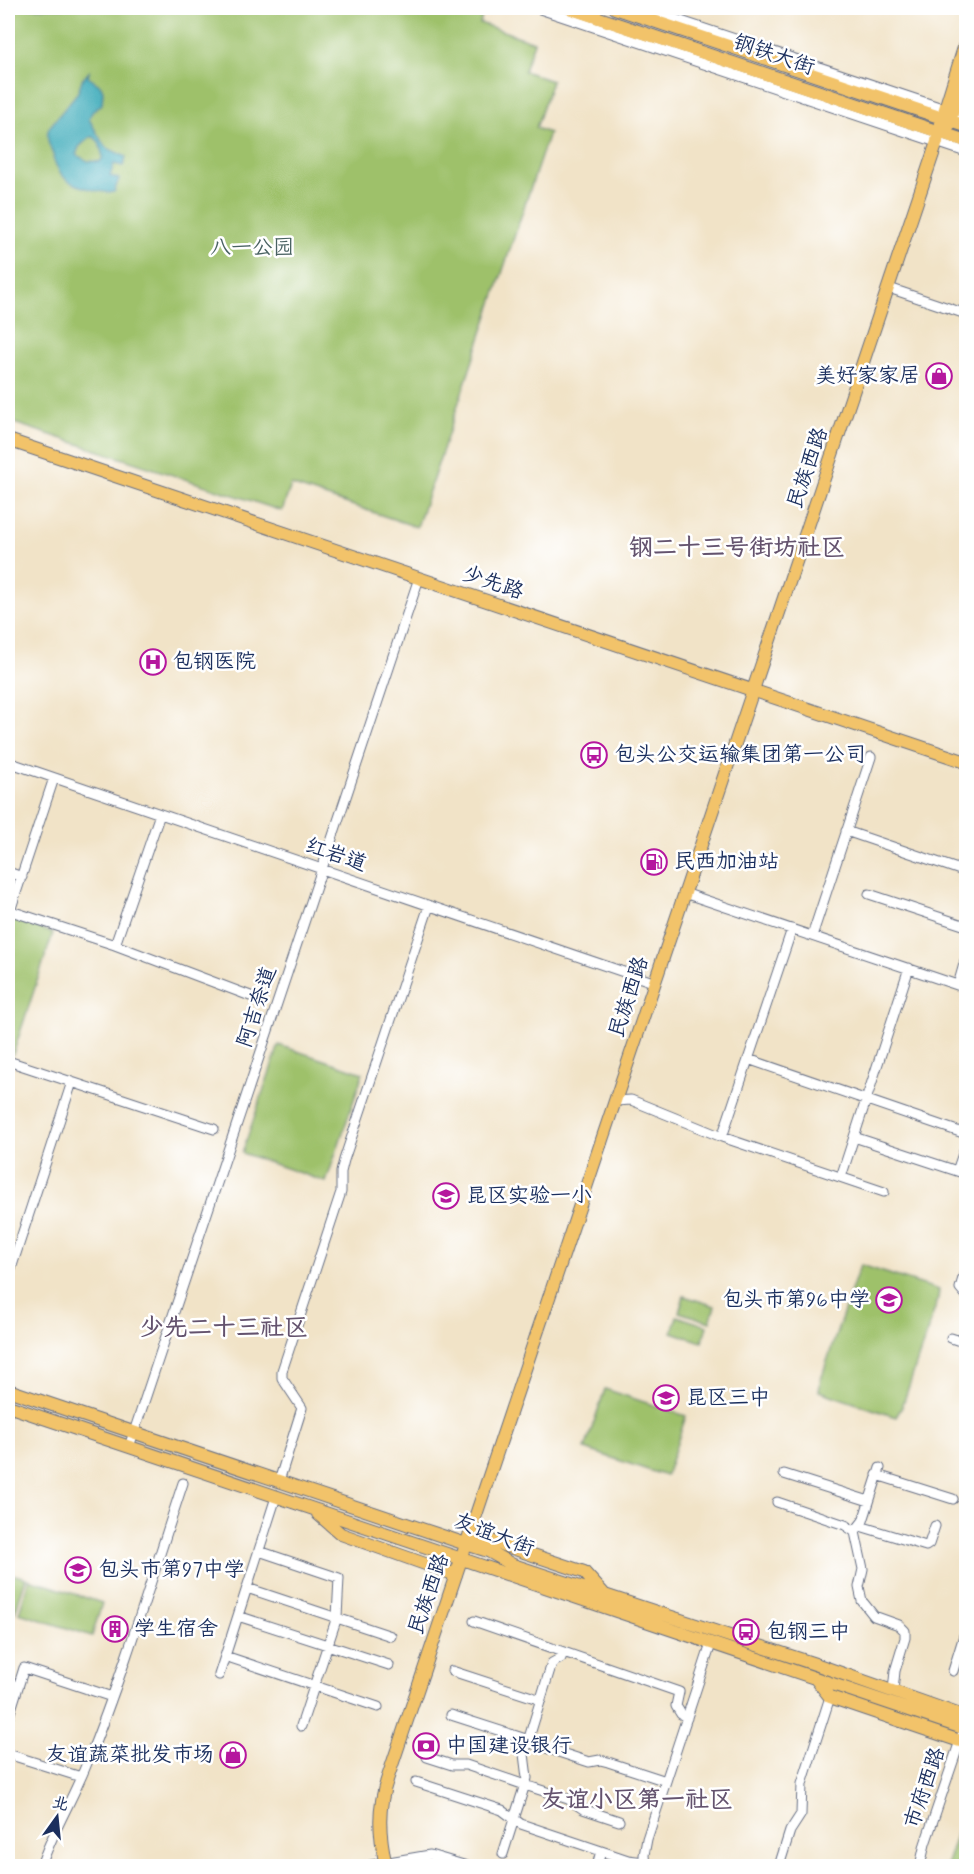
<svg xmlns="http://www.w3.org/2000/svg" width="974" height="1874" font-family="Mynerve,'LXGW WenKai TC',sans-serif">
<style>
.green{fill:#9ec16a;stroke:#5c7864;stroke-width:1.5}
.water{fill:#3dabba;stroke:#2c6d8c;stroke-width:1.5;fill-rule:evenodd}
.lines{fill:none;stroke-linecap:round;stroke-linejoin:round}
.minor-casing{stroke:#666e83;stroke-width:11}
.major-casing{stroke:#666e83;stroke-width:14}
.minor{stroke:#fff;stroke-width:9}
.major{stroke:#f2c36a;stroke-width:12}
.labels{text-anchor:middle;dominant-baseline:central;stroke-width:5;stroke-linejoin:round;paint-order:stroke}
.street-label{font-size:21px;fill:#1b2f5e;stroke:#fff}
.park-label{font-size:21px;fill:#496262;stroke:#fff}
.poi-label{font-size:21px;fill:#1b2f5e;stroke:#fff;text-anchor:start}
.quarter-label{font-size:24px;font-weight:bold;fill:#64536e;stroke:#fff}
</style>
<rect width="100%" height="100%" fill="#fff"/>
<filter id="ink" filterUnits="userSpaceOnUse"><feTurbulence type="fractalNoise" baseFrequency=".0167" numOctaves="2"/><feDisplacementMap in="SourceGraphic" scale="12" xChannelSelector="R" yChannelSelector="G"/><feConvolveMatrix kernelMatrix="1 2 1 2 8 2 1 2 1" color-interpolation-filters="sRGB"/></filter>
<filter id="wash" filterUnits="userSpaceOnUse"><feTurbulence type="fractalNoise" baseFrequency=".008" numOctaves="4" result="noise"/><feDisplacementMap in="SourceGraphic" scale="24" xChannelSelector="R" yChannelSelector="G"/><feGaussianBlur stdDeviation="1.35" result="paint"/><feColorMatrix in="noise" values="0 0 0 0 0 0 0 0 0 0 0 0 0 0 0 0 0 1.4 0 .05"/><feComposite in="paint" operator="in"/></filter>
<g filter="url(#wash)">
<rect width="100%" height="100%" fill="#f1e3c7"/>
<!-- green -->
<path class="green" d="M8 8H481L482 16 480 23 534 42 524 71 552 81 536 128 549 133 417 527 291 485 282 511 8 421Z
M8 918 53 933 13 1054 9 1056Z
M279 1045 363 1073 326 1182 242 1153Z
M861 1265 939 1290 938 1299 902 1407 896 1417 819 1391 821 1379 857 1273Z
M684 1296 715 1306 710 1322 679 1312Z
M677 1316 707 1326 702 1342 672 1332Z
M605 1389 686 1416 666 1476 585 1449Z
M8 1573 26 1578 15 1612 8 1609Z
M29 1579 102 1603 92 1636 19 1613Z
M966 1805V1866H946Z"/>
<!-- water -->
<path class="water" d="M89 72 88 77 101 86 103 91 102 104 92 112 89 119 105 147 126 157 123 166 114 164 110 176 119 179 114 192C105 194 74 186 66 179 60 174 56 166 53 158L54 157C50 147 45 138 49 128L78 92 82 80ZM90 137H94L99 142 103 157 100 162 88 161 76 155 79 147Z"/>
</g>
<g filter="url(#ink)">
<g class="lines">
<!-- minor casing -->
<g class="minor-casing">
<path id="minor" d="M537 8 966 152
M642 8 966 116
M889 288 966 314
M8 762 653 982
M846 831 966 872
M8 872 22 877
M684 893 966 988
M869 894 966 926
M8 910 115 945 261 1000
M10 911 54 778
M812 936 871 757
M115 945 160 814
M958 985 966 957
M748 1059 966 1134
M8 1061 214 1129
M616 1101 631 1100 722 1137 884 1192
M722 1137 792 929
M854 1137 966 1174
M957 1171 966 1145
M841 1177 909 968
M966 1268 960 1288 966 1295
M8 1278 72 1082
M951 1338 966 1343
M129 1447 419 578
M784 1474 869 1501
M877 1475 953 1499
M279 1481 302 1408 282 1378V1371L341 1192V1172L344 1160 429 906
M777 1502 845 1525 855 1532 863 1569 859 1587 862 1601 874 1616 899 1625 905 1631V1638L895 1671 893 1691
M860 1526 926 1546 929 1544 935 1526
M856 1530 863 1521 880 1468
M259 1551 339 1578 337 1617 301 1726
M247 1588 391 1636
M238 1616 389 1665
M474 1621 679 1692 676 1706 681 1714 687 1718
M225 1656 378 1707
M452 1671 541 1700
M953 1671 966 1629
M219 1675 276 1497
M451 1715 529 1740
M8 1719 24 1668 112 1697
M528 1742 589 1762 600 1760 608 1762 666 1781
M8 1754 81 1777
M427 1757 452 1765H466L525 1785 568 1799 583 1809 619 1821
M416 1782 502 1810 521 1824 628 1860 644 1862
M503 1854 527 1778 524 1754 552 1663 561 1658 563 1652
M41 1866C53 1830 73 1799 87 1763 124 1672 152 1577 183 1483
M366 1866 430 1855 467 1866
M597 1866 601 1851
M645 1866 644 1855 647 1839 711 1644
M779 1866 790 1831 801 1814 802 1784 830 1697
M920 1866 925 1844 962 1735"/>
</g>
<!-- major casing -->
<g class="major-casing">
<path id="major" d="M569 8 966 141
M615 8 966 126
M948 127 966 71
M8 440 966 762
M8 1390 466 1544 488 1551 513 1565 818 1665 966 1717
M8 1406 966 1729
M318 1514 341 1534 456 1575
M470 1534 584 1572 603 1593
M816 1679 830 1697 960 1741
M386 1866C379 1834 377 1809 388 1777L937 142 938 131 966 41"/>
</g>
<!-- minor -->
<use href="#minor" class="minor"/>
<!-- major -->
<use href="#major" class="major"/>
</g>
</g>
<!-- icons -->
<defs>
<g id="shop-ring" transform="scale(1.35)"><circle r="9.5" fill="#fff" stroke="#b5179e" stroke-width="1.5"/><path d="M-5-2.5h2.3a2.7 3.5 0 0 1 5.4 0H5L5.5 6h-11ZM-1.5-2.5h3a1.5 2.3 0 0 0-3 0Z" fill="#b5179e"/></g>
<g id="hospital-ring" transform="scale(1.35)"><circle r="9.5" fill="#fff" stroke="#b5179e" stroke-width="1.5"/><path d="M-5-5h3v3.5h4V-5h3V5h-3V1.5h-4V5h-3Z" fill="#b5179e"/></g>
<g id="bus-ring" transform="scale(1.35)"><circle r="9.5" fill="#fff" stroke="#b5179e" stroke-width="1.5"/><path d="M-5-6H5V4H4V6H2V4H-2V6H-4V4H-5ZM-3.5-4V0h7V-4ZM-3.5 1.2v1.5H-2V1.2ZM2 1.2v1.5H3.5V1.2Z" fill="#b5179e"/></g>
<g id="fuel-ring" transform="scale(1.35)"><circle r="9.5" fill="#fff" stroke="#b5179e" stroke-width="1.5"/><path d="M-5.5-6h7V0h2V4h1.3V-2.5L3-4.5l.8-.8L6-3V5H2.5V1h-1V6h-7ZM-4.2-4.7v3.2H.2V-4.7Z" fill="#b5179e"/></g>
<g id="school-ring" transform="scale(1.35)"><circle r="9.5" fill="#fff" stroke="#b5179e" stroke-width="1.5"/><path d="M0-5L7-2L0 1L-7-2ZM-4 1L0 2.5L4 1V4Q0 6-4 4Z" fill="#b5179e"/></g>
<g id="building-ring" transform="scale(1.35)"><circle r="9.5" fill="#fff" stroke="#b5179e" stroke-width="1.5"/><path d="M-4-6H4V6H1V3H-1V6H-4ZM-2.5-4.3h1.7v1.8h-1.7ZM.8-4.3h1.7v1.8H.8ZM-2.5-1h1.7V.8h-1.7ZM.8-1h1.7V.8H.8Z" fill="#b5179e"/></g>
<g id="bank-ring" transform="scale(1.35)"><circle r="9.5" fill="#fff" stroke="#b5179e" stroke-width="1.5"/><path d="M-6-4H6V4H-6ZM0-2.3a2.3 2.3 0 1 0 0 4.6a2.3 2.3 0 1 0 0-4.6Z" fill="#b5179e"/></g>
</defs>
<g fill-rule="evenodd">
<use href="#shop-ring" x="939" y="376"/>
<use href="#hospital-ring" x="153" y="662"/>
<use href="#bus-ring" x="594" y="755"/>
<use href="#fuel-ring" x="654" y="862"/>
<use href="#school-ring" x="446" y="1196"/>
<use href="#school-ring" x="889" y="1300"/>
<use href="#school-ring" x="666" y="1398"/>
<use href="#school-ring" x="78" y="1570"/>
<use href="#building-ring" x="115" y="1629"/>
<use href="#bus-ring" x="746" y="1632"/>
<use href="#bank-ring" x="426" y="1746"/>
<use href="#shop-ring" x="233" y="1755"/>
</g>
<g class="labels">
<!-- street labels -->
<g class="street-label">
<text transform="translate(774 55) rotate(19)">钢铁大街</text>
<text transform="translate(808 468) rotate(-71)">民族西路</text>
<text transform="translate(493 583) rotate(19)">少先路</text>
<text transform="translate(336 855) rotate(19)">红岩道</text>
<text transform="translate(629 997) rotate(-72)">民族西路</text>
<text transform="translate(257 1007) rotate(-72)">阿吉奈道</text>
<text transform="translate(494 1535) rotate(21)">友谊大街</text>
<text transform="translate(429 1594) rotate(-71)">民族西路</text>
<text transform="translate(925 1788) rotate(-71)">市府西路</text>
</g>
<!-- park labels -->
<g class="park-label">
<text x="252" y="248">八一公园</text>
</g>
<!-- poi labels -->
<g class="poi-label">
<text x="920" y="376" text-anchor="end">美好家家居</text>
<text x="172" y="662">包钢医院</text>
<text x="614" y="755">包头公交运输集团第一公司</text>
<text x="674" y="862">民西加油站</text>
<text x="466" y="1196">昆区实验一小</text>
<text x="870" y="1300" text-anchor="end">包头市第96中学</text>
<text x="686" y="1398">昆区三中</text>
<text x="98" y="1570">包头市第97中学</text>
<text x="134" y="1629">学生宿舍</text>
<text x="766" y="1632">包钢三中</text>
<text x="446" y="1746">中国建设银行</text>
<text x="214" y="1755" text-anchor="end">友谊蔬菜批发市场</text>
</g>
<!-- quarter labels -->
<g class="quarter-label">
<text x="737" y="548">钢二十三号街坊社区</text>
<text x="224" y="1328">少先二十三社区</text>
<text x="637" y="1800">友谊小区第一社区</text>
</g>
</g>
<!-- margin -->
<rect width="974" height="1874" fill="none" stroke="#fff" stroke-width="30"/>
<!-- north arrow -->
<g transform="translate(57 1817) rotate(15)" stroke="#ffffff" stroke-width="4.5" paint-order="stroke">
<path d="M0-4.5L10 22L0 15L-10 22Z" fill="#1b2f5e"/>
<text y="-9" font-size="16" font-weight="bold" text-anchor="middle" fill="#1b2f5e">北</text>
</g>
</svg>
